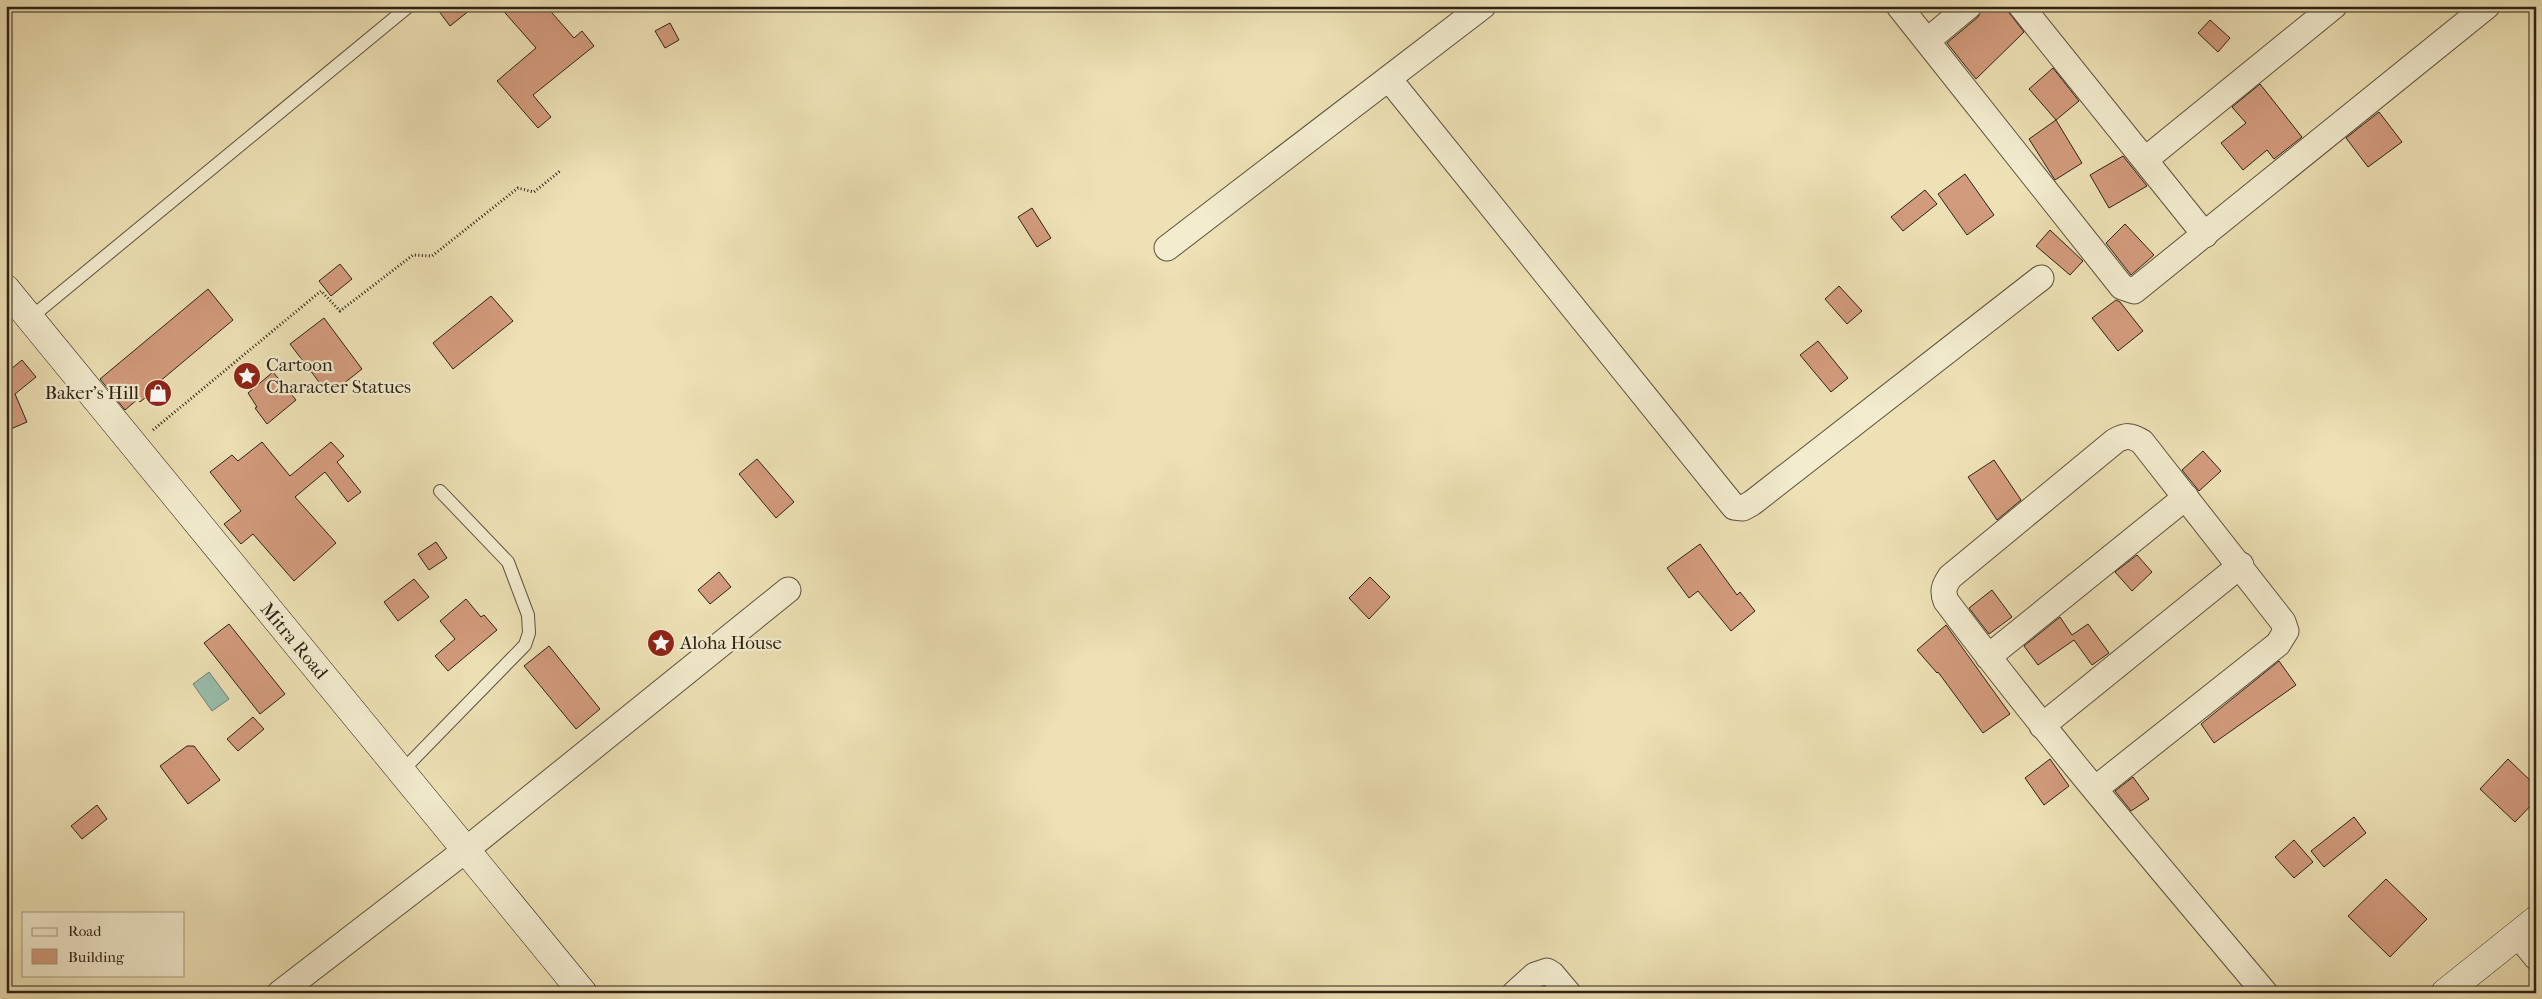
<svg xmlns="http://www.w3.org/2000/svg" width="2542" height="999" font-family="'IM FELL French Canon',serif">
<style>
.water{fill:#99bead;stroke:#6e8071}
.building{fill:#d39b7d;stroke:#2d2216}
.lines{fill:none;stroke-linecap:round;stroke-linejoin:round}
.lane-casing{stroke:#5d523e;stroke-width:14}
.street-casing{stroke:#5d523e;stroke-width:27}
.secondary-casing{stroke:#2d2216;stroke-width:29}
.path{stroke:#2d2216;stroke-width:3;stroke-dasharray:1 2.5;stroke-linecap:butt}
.lane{stroke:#f3eccf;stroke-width:12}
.street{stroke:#f3eccf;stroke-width:25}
.secondary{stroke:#f3eccf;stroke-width:28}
.labels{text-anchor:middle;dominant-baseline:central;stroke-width:4.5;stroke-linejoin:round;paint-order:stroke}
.poi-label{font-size:19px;fill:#2d2216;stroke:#f3eccf;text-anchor:start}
.street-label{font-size:19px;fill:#2d2216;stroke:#f3eccf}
</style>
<rect width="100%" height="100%" fill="#ede1b5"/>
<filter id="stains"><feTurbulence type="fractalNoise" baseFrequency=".004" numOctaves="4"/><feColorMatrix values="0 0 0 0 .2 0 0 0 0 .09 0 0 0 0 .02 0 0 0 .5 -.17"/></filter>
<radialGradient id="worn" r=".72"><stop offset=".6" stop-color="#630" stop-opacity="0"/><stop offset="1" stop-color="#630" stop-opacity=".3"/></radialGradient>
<!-- water -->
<path class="water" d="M209 672 229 699 212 711 193 684Z"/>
<!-- building -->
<path class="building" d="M435 6H475L450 26Z
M499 6H546L574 38 582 31 594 46 533 95 551 117 538 128 497 81 536 48Z
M1983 6H2004L2024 32 1976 79 1947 43 1978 17Z
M2210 20 2230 38 2218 52 2198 33Z
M670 23 679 40 665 48 655 31Z
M2053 68 2079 101 2056 120 2029 89Z
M2260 84 2302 137 2274 159 2267 150 2243 170 2221 143 2246 123 2232 107Z
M2379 112 2402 142 2368 167 2346 138Z
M2056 120 2082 163 2055 180 2029 139Z
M2123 156 2147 186 2109 208 2090 175Z
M1965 174 1994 215 1967 235 1938 194Z
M1925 190 1937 204 1903 231 1891 217Z
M1032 208 1051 238 1037 247 1018 217Z
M2125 224 2154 255 2131 275 2106 243Z
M2050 230 2083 261 2070 275 2036 246Z
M340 264 352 279 331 296 319 281Z
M1839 286 1862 311 1847 324 1825 299Z
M208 289 233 320 159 382 161 385 140 402 138 399 125 410 100 379Z
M491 296 513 321 453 369 433 343Z
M2116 300 2120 302 2143 331 2118 351 2092 318Z
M324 318 362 369 329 395 290 344Z
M1818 341 1848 378 1831 392 1800 355Z
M22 360 36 377 15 394 27 422 6 431V373Z
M273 372 296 400 267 424 255 408 257 407 248 393Z
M262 442 290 476 331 442 344 456 337 462 361 492 348 502 325 472 295 497 336 543 294 581 253 534 241 544 224 524 241 511 210 472 232 455 238 461Z
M2203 451 2221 471 2199 491 2182 470Z
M757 459 794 502 776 518 739 474Z
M1994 460 2021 500 1997 520 1968 477Z
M436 542 447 558 429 570 418 554Z
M1700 544 1737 595 1740 592 1755 611 1731 631 1698 591 1689 598 1667 568Z
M2137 555 2152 572 2132 591 2115 572Z
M719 572 731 587 710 604 698 590Z
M1370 577 1390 597 1369 619 1349 598Z
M414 579 429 597 398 621 384 602Z
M1992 590 2012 617 1989 634 1969 608Z
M466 599 481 617 484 615 497 630 448 671 435 656 455 639 440 621Z
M2060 617 2072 635 2088 624 2109 653 2092 665 2074 640 2038 665 2024 646Z
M229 624 285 694 260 714 204 643Z
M1946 625 2010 714 1983 733 1938 672 1937 673 1917 650Z
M549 646 600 709 576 729 524 666Z
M2279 661 2296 685 2214 743 2201 724Z
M253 717 264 729 238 751 227 739Z
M187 746H194L220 780 188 804 160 766Z
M2050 759 2069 786 2044 805 2025 778Z
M2508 759 2536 786V800L2515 822 2480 789Z
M2133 777 2149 799 2131 811 2115 791Z
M97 805 107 819 82 839 71 826Z
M2354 817 2366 833 2324 867 2311 851Z
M2294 840 2313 862 2294 878 2275 857Z
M2386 879 2427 919 2390 957 2348 916Z"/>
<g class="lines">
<!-- lane casing -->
<g class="lane-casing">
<path id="lane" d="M29 319 409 6
M402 771 525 645 529 633 528 615 508 562 440 491"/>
</g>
<!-- street casing -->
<g class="street-casing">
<path id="street" d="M1899 6 2122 287 2134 291 2487 6
M2021 6 2205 235
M1927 41 1969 6
M1389 79 1734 507 1743 508 1752 503 2041 278
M2146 159 2334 6
M1167 248 1483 6
M1988 657 2186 497
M2042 726 2241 565
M2095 789 2278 644 2286 631 2283 622 2142 442C2131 435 2126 435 2115 441L1950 577C1944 586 1942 591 1946 601 2047 736 2157 864 2265 993
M2518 935 2536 957
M280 993 467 849 788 590
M1515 993 1535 975 1547 971 1552 974 1568 993"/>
</g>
<!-- secondary casing -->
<g class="secondary-casing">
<path id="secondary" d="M6 289 583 993
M2445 993 2536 920"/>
</g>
<!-- path -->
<path class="path" d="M153 430 321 291 340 311 413 255 432 256 518 188 534 192 560 171"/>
<!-- lane -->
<use href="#lane" class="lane"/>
<!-- street -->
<use href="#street" class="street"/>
<!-- secondary -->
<use href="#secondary" class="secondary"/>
</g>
<!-- icons -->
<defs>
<g id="sight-disc" transform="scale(1.4375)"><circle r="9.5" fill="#8f2418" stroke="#f3eccf"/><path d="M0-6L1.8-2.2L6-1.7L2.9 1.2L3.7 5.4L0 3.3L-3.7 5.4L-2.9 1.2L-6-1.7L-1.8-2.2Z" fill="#fff"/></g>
<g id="shop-disc" transform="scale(1.4375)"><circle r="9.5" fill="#8f2418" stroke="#f3eccf"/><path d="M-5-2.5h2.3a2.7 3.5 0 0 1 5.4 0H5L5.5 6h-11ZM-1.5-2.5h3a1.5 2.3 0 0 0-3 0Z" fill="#fff"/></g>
</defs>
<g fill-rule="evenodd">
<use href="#sight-disc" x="247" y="376"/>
<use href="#shop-disc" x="158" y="393"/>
<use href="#sight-disc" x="661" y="643"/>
</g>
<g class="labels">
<!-- poi labels -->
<g class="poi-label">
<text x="266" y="365">Cartoon<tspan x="266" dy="22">Character Statues</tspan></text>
<text x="139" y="393" text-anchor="end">Baker's Hill</text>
<text x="680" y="643">Aloha House</text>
</g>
<!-- street labels -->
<g class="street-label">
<text transform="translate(294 641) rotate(50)">Mitra Road</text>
</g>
</g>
<!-- margin -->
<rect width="2542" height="999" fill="none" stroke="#ede1b5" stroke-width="25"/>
<rect x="8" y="8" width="2527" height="984" fill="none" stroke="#2d2216" stroke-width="2.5"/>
<rect x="12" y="12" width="2517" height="974" fill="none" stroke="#2d2216"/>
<!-- legend -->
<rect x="22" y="912" width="162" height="65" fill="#f3eccf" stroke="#a49b85"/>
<rect x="32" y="928" width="25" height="8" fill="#f3eccf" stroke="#a49b85"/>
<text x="68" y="936" font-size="15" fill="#2d2216">Road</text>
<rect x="32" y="949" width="25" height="15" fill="#d39b7d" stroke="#a49b85"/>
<text x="68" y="962" font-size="15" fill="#2d2216">Building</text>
<rect width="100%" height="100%" filter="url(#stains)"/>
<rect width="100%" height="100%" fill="url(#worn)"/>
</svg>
